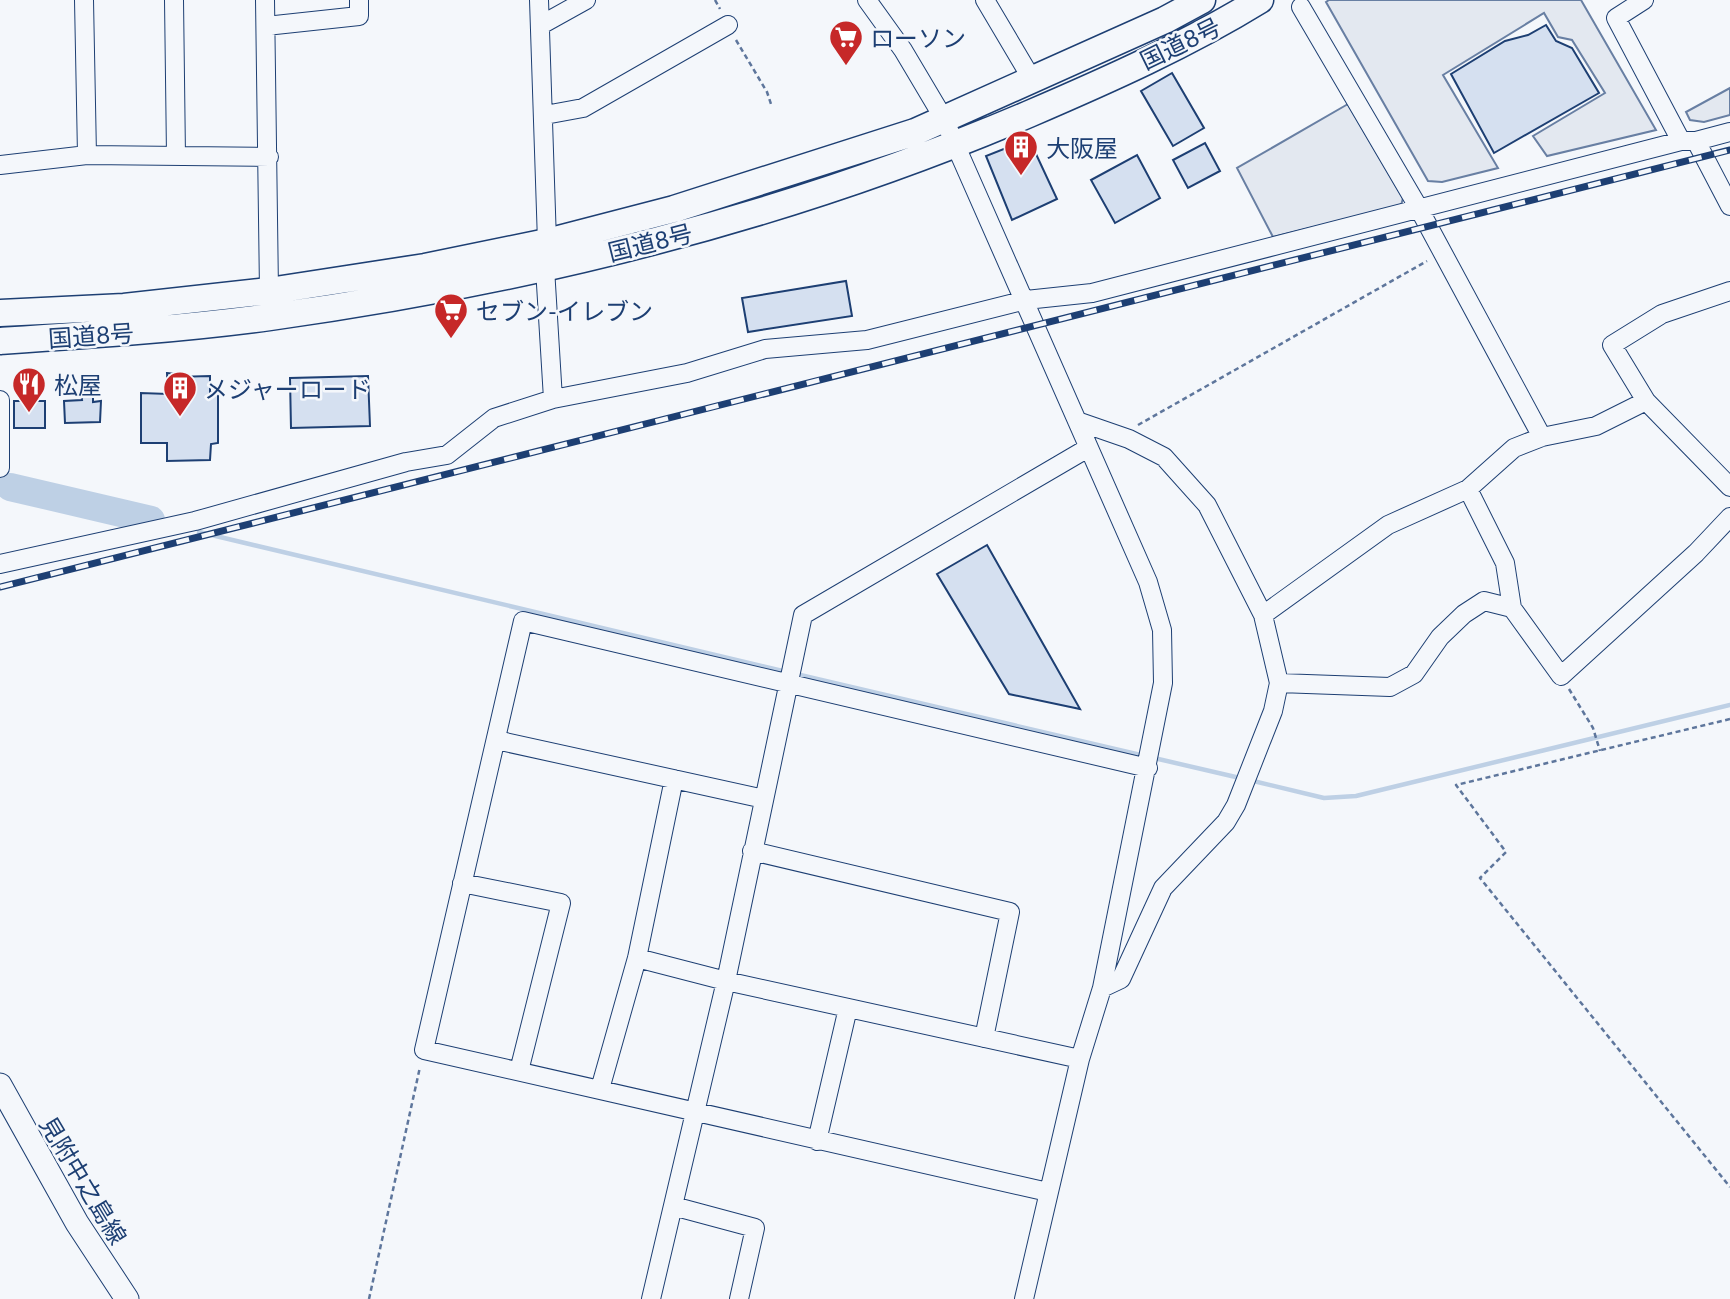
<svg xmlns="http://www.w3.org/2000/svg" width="1730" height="1299" font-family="Lato,'Noto Sans JP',sans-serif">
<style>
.parking{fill:#e3e8f0;stroke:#687fa3;stroke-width:2}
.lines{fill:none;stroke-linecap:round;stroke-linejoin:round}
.stream{stroke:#bed0e5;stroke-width:4.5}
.river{stroke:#bed0e5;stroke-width:28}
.building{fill:#d5e0f0;stroke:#1d3f73;stroke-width:2}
.minor-casing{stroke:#1d3f73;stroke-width:20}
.major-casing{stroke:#1d3f73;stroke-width:25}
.highway-casing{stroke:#1d3f73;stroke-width:29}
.path{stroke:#5e769c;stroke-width:2.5;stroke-dasharray:5 3.5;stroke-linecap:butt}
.minor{stroke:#f4f7fb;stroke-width:18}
.major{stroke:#f4f7fb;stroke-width:23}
.highway{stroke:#f4f7fb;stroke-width:26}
.rail-casing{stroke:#1d3f73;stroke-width:7}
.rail{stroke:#f4f7fb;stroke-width:4.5;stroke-dasharray:13;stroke-linecap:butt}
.labels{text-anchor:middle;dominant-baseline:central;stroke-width:5;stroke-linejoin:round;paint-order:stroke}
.poi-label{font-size:24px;fill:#1d3f73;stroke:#f4f7fb;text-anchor:start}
.street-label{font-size:24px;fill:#1d3f73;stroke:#f4f7fb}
</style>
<rect width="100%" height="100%" fill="#f4f7fb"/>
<!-- parking -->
<path class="parking" d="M1329 0H1581L1656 130 1547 156 1533 136 1605 93 1572 40 1558 37 1544 13 1443 75 1498 168 1442 182 1428 181 1326 2Z
M1730 88V115L1704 122 1690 120 1686 112Z
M1348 104 1403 198 1401 206 1273 237 1237 168Z"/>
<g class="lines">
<!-- stream -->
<path class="stream" d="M199 532 787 672
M796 674 1145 756
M1154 758 1240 778
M1249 780 1324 798 1356 796 1730 705"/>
<!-- river -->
<path class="river" d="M10 487 151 520"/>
</g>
<!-- building -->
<path class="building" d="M1546 25 1556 41 1572 48 1599 93 1494 153 1451 74 1505 41 1528 35Z
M1172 73 1204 128 1173 146 1141 91Z
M1029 139 1057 199 1012 220 986 156Z
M1205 143 1220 171 1188 188 1173 160Z
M1137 155 1160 198 1115 223 1091 180Z
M846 281 852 316 748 332 742 298Z
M167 373 176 374 175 377 210 376V392H218V443L211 444 210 460 167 461V443H141V393L168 394Z
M368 376 370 426 291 428 290 378Z
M81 395H93V402L101 401 100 422 65 423 64 401 82 400Z
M14 401H45V428H14Z
M987 545 1080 709 1009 694 937 574Z"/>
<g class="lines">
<!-- minor casing -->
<g class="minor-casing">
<path id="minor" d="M84 0 87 155
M174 0 176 156
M265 0 269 291
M539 0 547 242
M867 0 903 50 944 119 1148 582 1162 630 1163 683 1102 988 1080 1059 1024 1299
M985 0 1033 81
M1644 0 1616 18 1681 141
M1301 7 1417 205 1542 437
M541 25 586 0
M266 26 359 16V0
M545 115 583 108 728 25
M1696 141 1730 206
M0 165 87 155 269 157
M545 268 553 399
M1730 291 1662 314 1612 345 1646 401 1730 487
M0 400V468
M1077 421 1129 439 1164 457 1207 505 1263 615 1279 683 1273 711 1236 805 1226 822 1163 888 1121 979 1102 988
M1468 489 1505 563 1512 608 1561 676 1696 553 1730 517
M0 564 195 521 406 462 447 455 494 418 553 399 687 373 765 349 867 340 1026 300 1092 293 1681 141H1696L1730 132
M1263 615 1388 525 1468 489 1514 448 1542 437 1596 426 1646 401
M1279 683 1390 687 1414 674 1440 637 1464 614 1484 601 1512 608
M496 740 764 799
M752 851 1010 912 984 1038
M462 883 561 903 519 1071
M637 958 726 981 1080 1059
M600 1089 637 958 674 779
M817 1141 848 1008
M1048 1192 424 1050 523 621 1148 768
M673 1206 755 1228 739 1299
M651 1299 726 981 803 615 1088 448"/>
</g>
<!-- major casing -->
<g class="major-casing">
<path id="major" d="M0 1085 77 1223 127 1299"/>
</g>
<!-- highway casing -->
<g class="highway-casing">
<path id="highway" d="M0 313 124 307 269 291 425 267 547 242 674 209 915 132 1165 20 1202 0
M0 341C90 335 181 329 270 317 530 281 788 217 1029 114 1108 80 1187 45 1260 0"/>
</g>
<!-- path -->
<path class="path" d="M715 0 720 9
M736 40 767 92 772 107
M1138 425 1427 261
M1569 689 1593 728 1600 751
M1730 719 1456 785 1506 852 1480 878 1730 1187
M369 1299 420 1067"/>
<!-- minor -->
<use href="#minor" class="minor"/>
<!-- major -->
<use href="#major" class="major"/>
<!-- highway -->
<use href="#highway" class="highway"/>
<!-- rail casing -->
<g class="rail-casing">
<path id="rail" d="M0 587 1730 150"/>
</g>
<!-- rail -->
<use href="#rail" class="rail"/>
</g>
<!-- icons -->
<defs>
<g id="supermarket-pin" transform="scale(1.75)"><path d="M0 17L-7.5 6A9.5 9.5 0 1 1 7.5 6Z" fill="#c62828" stroke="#f4f7fb"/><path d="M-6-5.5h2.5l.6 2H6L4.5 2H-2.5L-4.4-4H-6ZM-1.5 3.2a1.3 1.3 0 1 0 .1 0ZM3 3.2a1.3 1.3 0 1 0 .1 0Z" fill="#fff"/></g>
<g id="building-pin" transform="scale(1.75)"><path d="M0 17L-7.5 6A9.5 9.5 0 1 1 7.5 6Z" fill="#c62828" stroke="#f4f7fb"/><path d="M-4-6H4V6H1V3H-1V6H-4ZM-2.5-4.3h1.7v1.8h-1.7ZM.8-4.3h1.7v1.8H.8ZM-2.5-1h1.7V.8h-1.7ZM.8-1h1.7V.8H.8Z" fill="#fff"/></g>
<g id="restaurant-pin" transform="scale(1.75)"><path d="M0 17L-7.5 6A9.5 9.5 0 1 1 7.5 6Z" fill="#c62828" stroke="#f4f7fb"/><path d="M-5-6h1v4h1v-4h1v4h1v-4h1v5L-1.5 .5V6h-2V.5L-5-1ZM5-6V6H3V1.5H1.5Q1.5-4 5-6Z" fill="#fff"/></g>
</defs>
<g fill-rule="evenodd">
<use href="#supermarket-pin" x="846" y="37"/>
<use href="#building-pin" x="1021" y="147"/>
<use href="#supermarket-pin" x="451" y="310"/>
<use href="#restaurant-pin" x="29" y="384"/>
<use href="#building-pin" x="180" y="388"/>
</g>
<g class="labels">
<!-- poi labels -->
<g class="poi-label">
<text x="870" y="37">ローソン</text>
<text x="1046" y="147">大阪屋</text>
<text x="476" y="310">セブン-イレブン</text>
<text x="54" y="384">松屋</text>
<text x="204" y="388">メジャーロード</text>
</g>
<!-- street labels -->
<g class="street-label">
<text transform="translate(1180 43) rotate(-26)">国道8号</text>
<text transform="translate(650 242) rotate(-14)">国道8号</text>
<text transform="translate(91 335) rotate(-4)">国道8号</text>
<text transform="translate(84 1180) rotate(59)">見附中之島線</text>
</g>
</g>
</svg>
